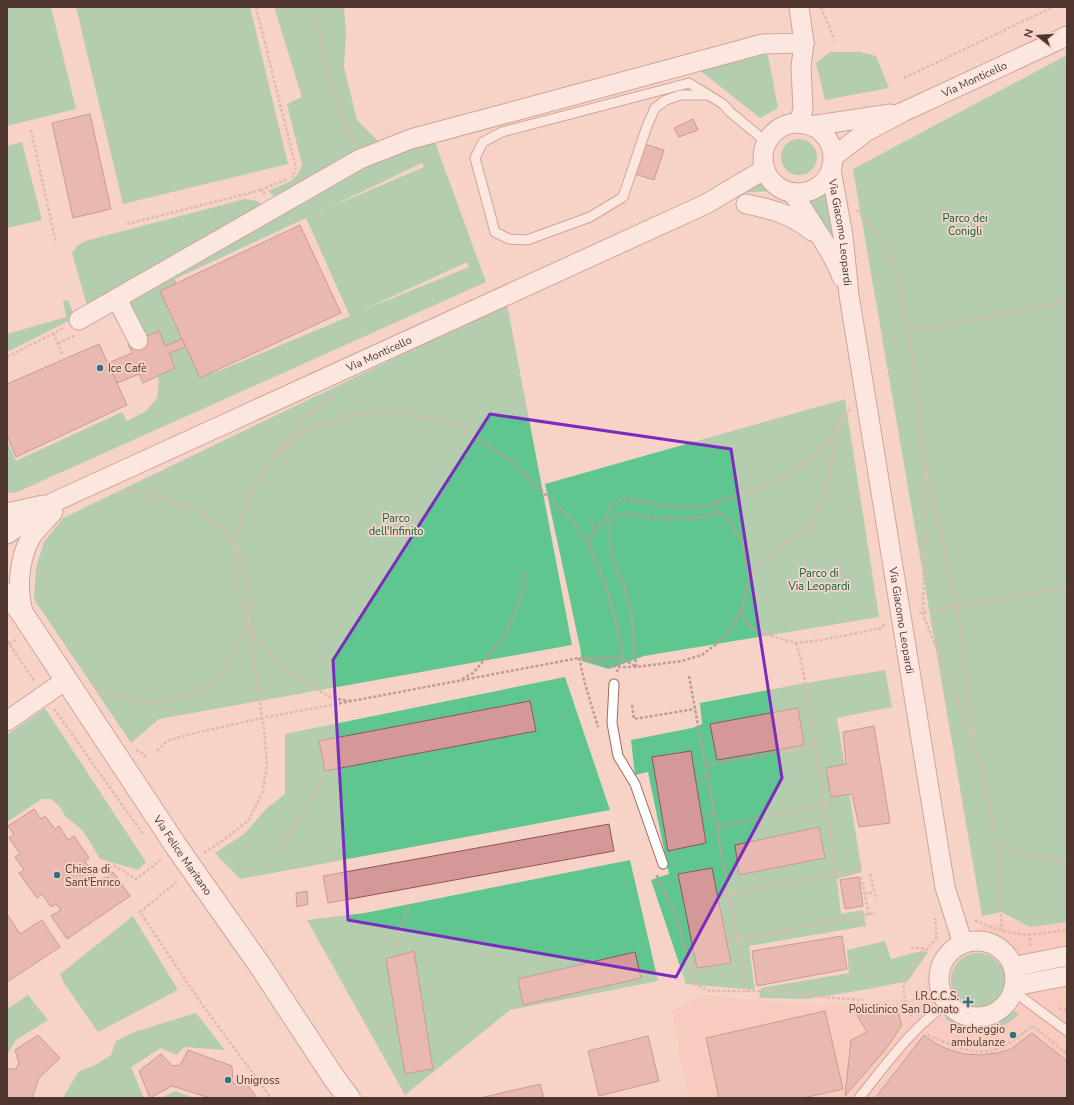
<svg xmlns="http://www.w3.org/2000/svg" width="1074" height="1105" font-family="'Nunito Sans',sans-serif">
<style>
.built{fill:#f7c2b1}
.green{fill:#5fc690;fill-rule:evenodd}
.building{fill:#d49898;stroke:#8e5758}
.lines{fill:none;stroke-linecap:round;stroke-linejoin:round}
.service-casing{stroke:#a06c5b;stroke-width:11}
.minor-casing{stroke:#a06c5b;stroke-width:21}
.tertiary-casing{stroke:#a06c5b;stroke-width:24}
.path{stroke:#bd9d93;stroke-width:2.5;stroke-dasharray:3 2;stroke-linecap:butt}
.service{stroke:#fff;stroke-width:9}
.minor{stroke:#fff;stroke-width:19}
.tertiary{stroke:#fff;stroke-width:22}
.marked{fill:none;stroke:#7b2cbf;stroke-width:3;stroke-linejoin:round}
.poi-dot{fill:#2e7182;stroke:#f7d3c7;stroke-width:1.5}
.labels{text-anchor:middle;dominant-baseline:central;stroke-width:3.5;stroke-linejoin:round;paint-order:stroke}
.street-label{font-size:11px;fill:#4e362f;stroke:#f7d3c7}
.park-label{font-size:11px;fill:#05643d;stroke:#f7d3c7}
.poi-label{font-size:11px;fill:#4e362f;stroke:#f7d3c7;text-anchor:start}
</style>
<rect width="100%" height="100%" fill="#f7d3c7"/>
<!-- built -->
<path class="built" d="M1067 911V1098H688L672 1010 705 995 820 1006 920 998 941 950 981 926Z"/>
<!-- green -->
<path class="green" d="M7 7H51L76 109 7 126Z
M76 7H250L288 164 123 204Z
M274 7H344L346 32 344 67 357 120 378 141 280 201 268 191 291 181 298 174 302 165 287 104 302 97Z
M830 52H860L876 56 889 88 825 100 816 63Z
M759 53 768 55 778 108 760 118 697 68Z
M1067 55V922L1030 927 1001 912 982 916 853 169Z
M781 157a18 18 0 1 1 36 0a18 18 0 1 1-36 0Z
M22 142 42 220 7 228V146Z
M435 142 486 282 15 493 7 492V441L16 461 122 412 127 421 146 411 157 398 159 382 156 369 122 299 358 166 419 146ZM422 163 424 167 319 212H320ZM306 218 350 316 214 373 175 279ZM467 262 469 267 361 311Z
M765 181 770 191 738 193Z
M826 187 838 248 803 199 809 198Z
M245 199 257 201 265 207 89 307 86 302 72 253 77 246 85 241Z
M68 300 73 313V319L7 352V334L66 317 63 301Z
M507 304 572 645 159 719 131 743 34 599 36 568 44 542 63 518Z
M845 399 879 617 644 656 609 669 582 661 580 647 545 484Z
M885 670 892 707 837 718 862 872 837 879 841 914 863 910 866 926 749 946 755 990 686 984 651 880 669 874 648 772 635 775 631 740 692 728 702 724 700 703 800 684Z
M565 677 610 810 240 879 215 853 244 834 266 809 285 794V734Z
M45 708 146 862 138 870 100 859 87 837 81 829 65 816 61 808 51 799H42L7 822V735Z
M630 860 658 981 510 1010 405 1095 307 920 365 913Z
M133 916 178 990 98 1032 64 983 60 974Z
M885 941 891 959 921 951 928 952 908 981 863 990 806 999 759 998 761 988 849 973 847 950Z
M951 980a27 27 0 1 1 54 0a27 27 0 1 1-54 0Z
M28 995 48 1020 16 1040 7 1055V1009Z
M1015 1011 1019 1014C994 1037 973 1034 945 1019L948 1014 969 1025H983L995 1024Z
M196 1013 225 1050 184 1047 177 1055 161 1048 131 1067 144 1098H63L78 1072 97 1064 111 1055 116 1041 134 1032Z
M175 1091 194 1098H161Z"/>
<!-- building -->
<path class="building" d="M90 114 111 209 73 218 52 123Z
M693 119 698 130 679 137 674 128Z
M645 144 664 150 654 180 635 174Z
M300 225 341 313 200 378 160 291Z
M159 331 165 346 182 339 186 347 169 353 175 368 143 383 139 374 117 383 108 363 132 353 128 344Z
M99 344 127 405 16 457 7 436V384Z
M530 701 536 731 325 771 319 741Z
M798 708 804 745 717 760 710 724Z
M874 726 890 823 859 827 852 794 831 797 826 768 846 764 843 732Z
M691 751 706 843 668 851 652 757Z
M34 809 41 819 45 816 55 829 59 826 68 840 74 836 89 858 85 861 95 876 89 880 93 885 113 872 130 896 67 939 51 916 61 910 56 904 51 907 42 894 37 898 19 873 24 870 15 857 20 854 9 838 14 835 8 826Z
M609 824 614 851 328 903 323 876Z
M819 827 825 858 739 875 735 845Z
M712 868 731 963 697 968 678 874Z
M859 877 863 906 845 909 840 880Z
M307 891 308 904 297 907 296 893Z
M7 914 20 934 42 920 60 947 7 982Z
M842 936 847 969 757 986 752 951Z
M414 951 433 1069 405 1074 386 959Z
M635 952 641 978 523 1005 518 979Z
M896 1006 902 1025 886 1049 845 1096 851 1040 867 1032 856 1013Z
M825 1011 843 1089 803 1098H719L706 1038Z
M1032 1033 1067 1061V1098H875L924 1035 936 1044 950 1050 965 1054 981 1055 997 1053 1011 1049Z
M38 1035 60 1058 39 1078 32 1098H7V1069H16L19 1063 15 1050Z
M648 1036 659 1081 599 1096 588 1051Z
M188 1050 232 1066 233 1083 247 1084 257 1098H210L172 1086 150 1098 139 1071 161 1054 173 1066 180 1065Z
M540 1084 544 1098H480Z"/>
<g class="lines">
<!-- service casing -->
<g class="service-casing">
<path id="service" d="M708 95H681L666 100 655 108 647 126 623 197 590 217 527 240 509 239 495 232 475 158 483 142 502 132 689 83 723 104 730 112 758 135 766 144
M614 684 612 723 618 756 635 784 663 864
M1013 991 1067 1031
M859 1098C886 1065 912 1027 948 1003"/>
</g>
<!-- minor casing -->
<g class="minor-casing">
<g id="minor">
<path d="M799 7 804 43 801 67 803 109 801 116 803 124"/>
<circle cx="798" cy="158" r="35"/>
<path d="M811 126 890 114"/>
<path id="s1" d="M833 157 867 131 903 112 1067 36"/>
<path id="s2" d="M831 170 843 236 849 295 945 887 963 944"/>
<path d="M793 193C809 221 830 246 842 277"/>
<path d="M746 204C772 209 791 214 812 231"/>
<path d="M117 299 138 340"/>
<path d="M79 320 360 159 411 139 763 44 804 43"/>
<path d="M7 513 43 505"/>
<path id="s3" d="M7 534 52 503 706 204 765 169"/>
<path d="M25 618C16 594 18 560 31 537 37 528 46 520 53 512"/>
<path d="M7 721 66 680"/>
<circle cx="977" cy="979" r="38"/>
<path d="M1014 969 1017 966 1067 956"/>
<path d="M1014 986 1067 976"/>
</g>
</g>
<!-- tertiary casing -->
<g class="tertiary-casing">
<g id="tertiary">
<path id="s4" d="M7 594 20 610 176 846 261 967 334 1078 349 1098"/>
</g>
</g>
<!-- path -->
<path class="path" d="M256 7 296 168 292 177
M312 7 337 104 354 144
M821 7 835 41
M904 78 1053 7
M31 130 56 243
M265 194 261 190 287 179
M857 210 880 238 896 269 909 332 1067 301
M127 224 261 190
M909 332 925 463 957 607 975 743 997 845 1002 931
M53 333 63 356
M58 343 74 336
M7 357 64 328
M276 454 307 417 334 395
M925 467 923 608 924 617 973 739
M143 499H164
M591 519 595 530
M750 578C757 564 773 552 785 543 795 536 806 532 813 521 818 513 821 503 824 495 831 472 833 449 840 426
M741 612 745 620 752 628 771 636 796 643 821 640 882 628 884 624
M919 613 957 607 1067 587
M7 641 35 682
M796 643 801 659 837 875
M9 644 17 639
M579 658 585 684 598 727
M584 659 618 667H636L682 661 702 655 715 645 728 633 736 622 741 612 746 594 749 577 743 542 729 521 712 504
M636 667 632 618 623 582 611 555 610 521C624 509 636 515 652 518 661 519 671 519 680 519 694 519 707 516 721 513
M617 672 621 657V646L615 618 604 580 587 542 595 530 604 522 612 505 620 500 629 499 664 506 701 507 756 489 793 473 826 445 850 409
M689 676 747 992
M462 679 473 673 506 635 524 589 525 571
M94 686 117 698 150 703 183 697 213 681 235 655 249 620 251 590 242 557 223 529 196 509 164 499 165 494 134 491 121 492
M351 701 332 698 288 673 255 636 237 590 235 546 247 498 272 459 308 430 352 414 399 412 454 423 508 459 570 518 587 542
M632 705 634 719 695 709
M54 709 143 834
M136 750 140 751 147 758
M157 751 167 741 186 735 262 718 249 625
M705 765 816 746
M700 779 708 778
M706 816 715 814
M759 818 761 830
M717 827 825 805
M997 845 1031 855 1067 862
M279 851 324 779
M204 853 225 839 249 820 263 791 267 763 264 729 262 718 579 658 621 657 636 667
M99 870 115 866 136 879 161 860
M870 874 876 899
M657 875 662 889 674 909 695 984 710 991H775L835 998 863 1000
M861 877 869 915
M177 882 140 912 201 1003 271 1098
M723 893 728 890
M729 894 859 870
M864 894 873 892
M975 921C984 923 992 928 1001 930 1025 938 1044 933 1067 930
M729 937 737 935
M737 939 876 913
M1030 946V935
M400 948 398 937 409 904
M911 948H921L927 950
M1059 1008 1067 1011
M912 1017C891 972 913 969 937 937L935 918
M928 1035C951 1045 979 1060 1004 1046 1014 1041 1023 1033 1032 1026L1038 1030 1067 1054"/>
<!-- service -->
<use href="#service" class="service"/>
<!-- minor -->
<use href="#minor" class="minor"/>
<!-- tertiary -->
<use href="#tertiary" class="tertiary"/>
</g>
<!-- marked area -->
<path d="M0 0H1074V1105H0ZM490 414 731 449 782 778 676 977 348 920 333 660Z" fill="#f7d3c7" fill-opacity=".55" fill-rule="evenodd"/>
<path class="marked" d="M490 414 731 449 782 778 676 977 348 920 333 660Z"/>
<!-- markers -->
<g class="poi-dot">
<circle cx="100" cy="368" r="4"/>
<circle cx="57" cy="875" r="4"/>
<path d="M966 996h4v4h4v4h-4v4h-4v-4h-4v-4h4z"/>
<circle cx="1013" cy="1035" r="4"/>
<circle cx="228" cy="1080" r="4"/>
</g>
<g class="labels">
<!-- street labels -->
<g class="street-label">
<text stroke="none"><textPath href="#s1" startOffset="162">Via Monticello</textPath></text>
<text stroke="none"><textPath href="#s2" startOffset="63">Via Giacomo Leopardi</textPath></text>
<text stroke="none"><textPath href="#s3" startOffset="414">Via Monticello</textPath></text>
<text stroke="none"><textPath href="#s2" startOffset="456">Via Giacomo Leopardi</textPath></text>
<text stroke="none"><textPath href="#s4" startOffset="315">Via Felice Maritano</textPath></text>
</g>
<!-- park labels -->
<g class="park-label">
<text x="965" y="218">Parco dei<tspan x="965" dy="13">Conigli</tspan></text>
<text x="396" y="518">Parco<tspan x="396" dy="13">dell'Infinito</tspan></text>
<text x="819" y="573">Parco di<tspan x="819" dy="13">Via Leopardi</tspan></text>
</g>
<!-- poi labels -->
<g class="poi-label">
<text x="108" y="368">Ice Cafè</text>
<text x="65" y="869">Chiesa di<tspan x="65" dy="13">Sant'Enrico</tspan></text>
<text x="959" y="996" text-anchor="end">I.R.C.C.S.<tspan x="959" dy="13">Policlinico San Donato</tspan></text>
<text x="1005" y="1029" text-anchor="end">Parcheggio<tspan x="1005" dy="13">ambulanze</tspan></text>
<text x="236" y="1080">Unigross</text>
</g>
</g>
<!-- border -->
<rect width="1074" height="1105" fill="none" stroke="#4e362f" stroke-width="16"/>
<!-- north arrow -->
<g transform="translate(1038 36) rotate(287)" stroke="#f7d3c7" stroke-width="3" paint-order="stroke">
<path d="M0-3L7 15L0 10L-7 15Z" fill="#4e362f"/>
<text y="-6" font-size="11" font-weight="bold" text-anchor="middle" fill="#4e362f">N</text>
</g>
</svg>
